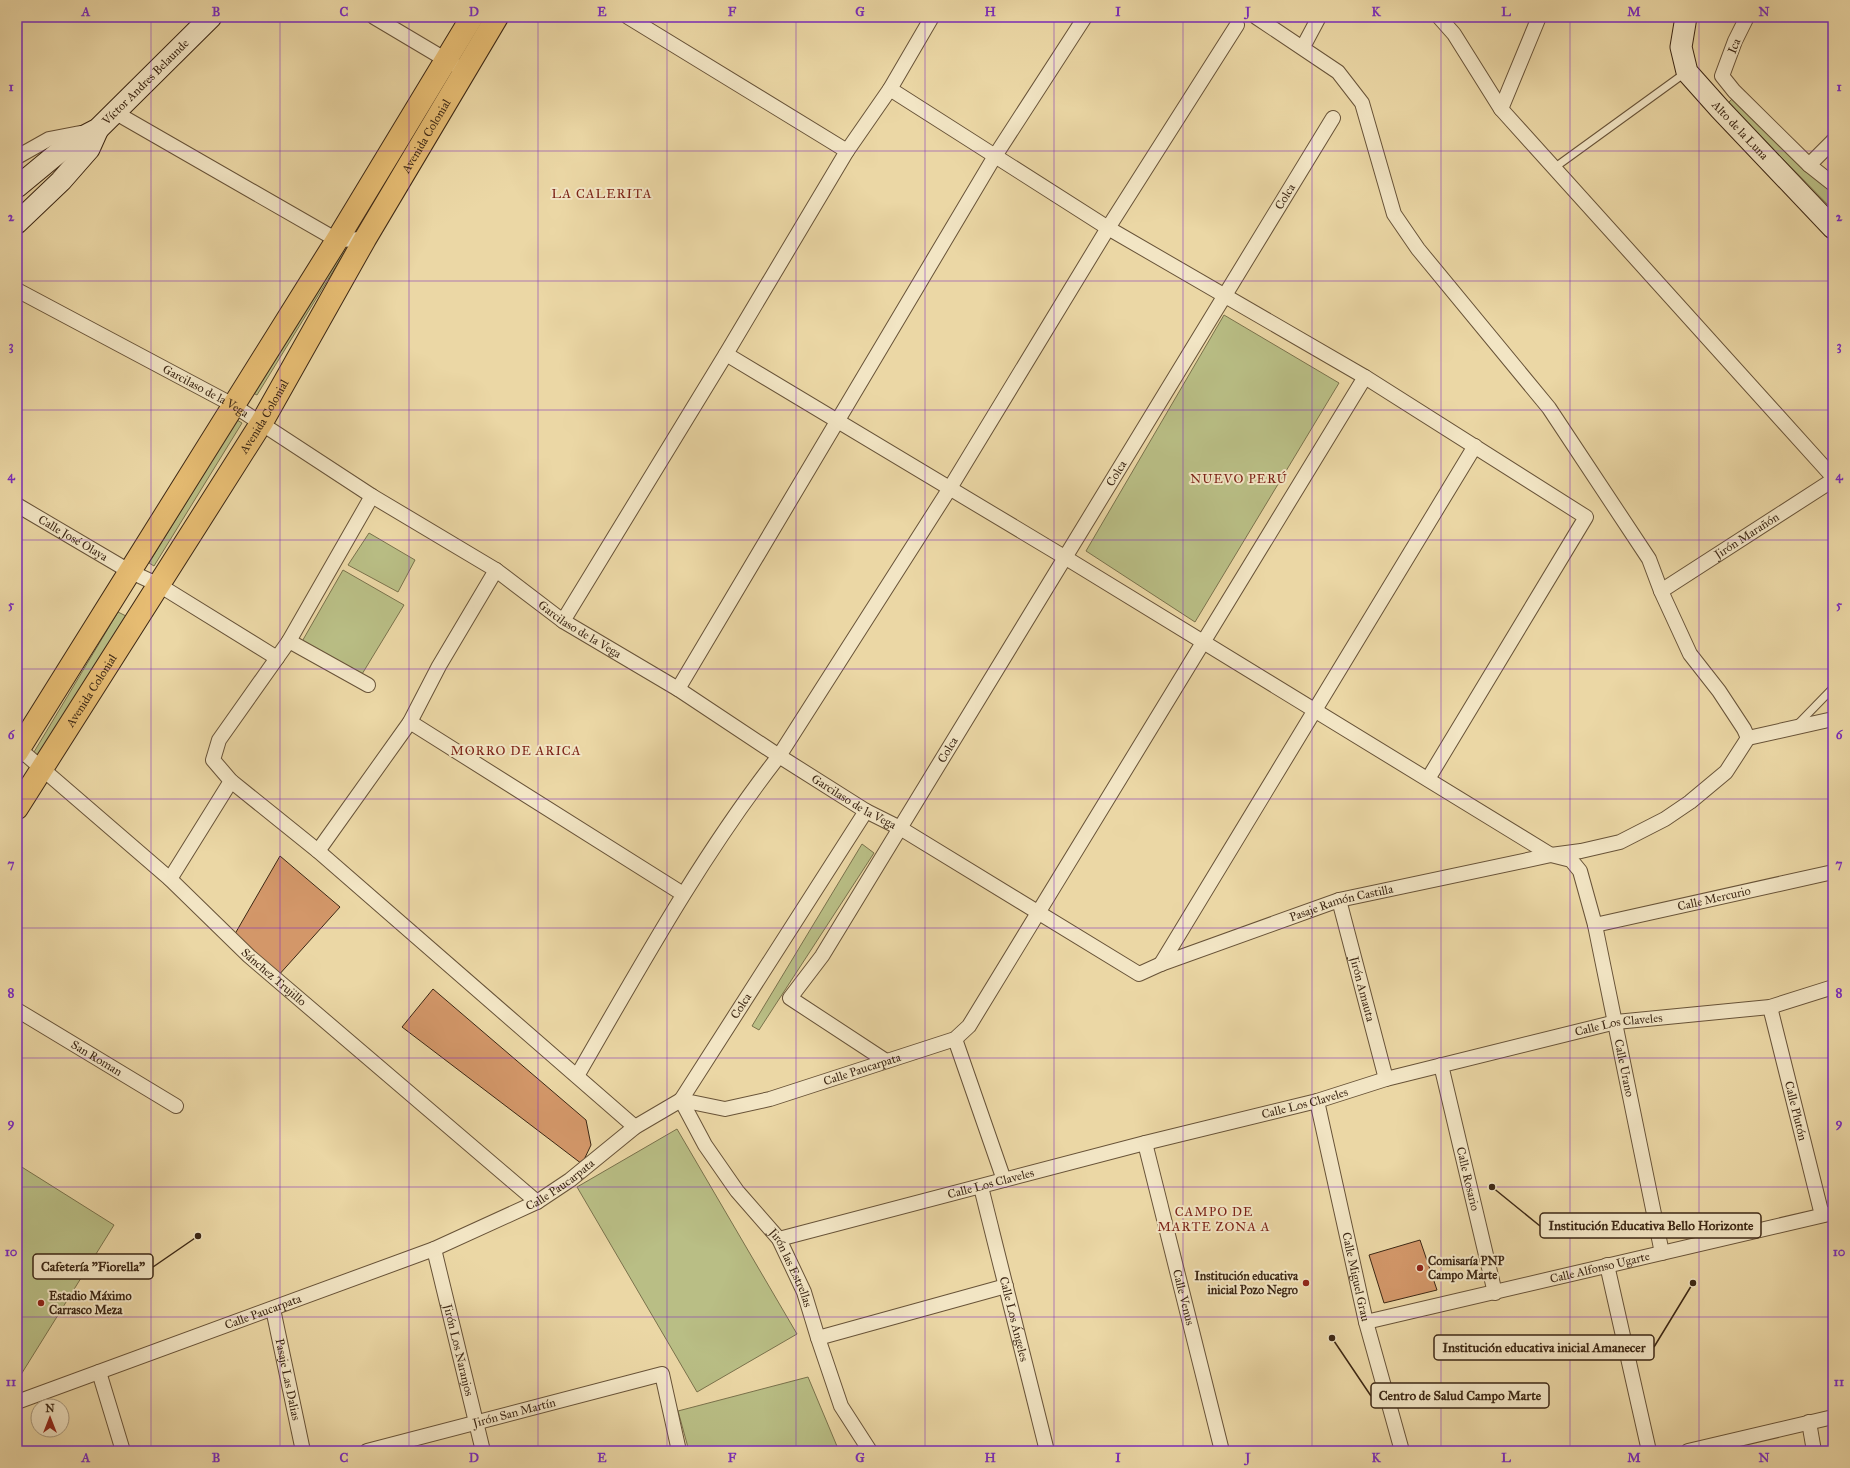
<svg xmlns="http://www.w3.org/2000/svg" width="1850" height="1468" font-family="'IM FELL Great Primer',serif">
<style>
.green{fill:#b9be85;stroke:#7a724c}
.building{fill:#d39769;stroke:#3c2714}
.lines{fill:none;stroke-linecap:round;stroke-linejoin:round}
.lane-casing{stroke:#685338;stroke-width:9}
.street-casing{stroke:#685338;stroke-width:16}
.secondary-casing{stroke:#3c2714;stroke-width:23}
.primary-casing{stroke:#3c2714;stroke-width:24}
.lane{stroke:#f2e5c4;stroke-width:7}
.street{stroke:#f2e5c4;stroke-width:14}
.secondary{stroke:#f2e5c4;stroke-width:21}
.primary{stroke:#e6bc72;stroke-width:22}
.grid{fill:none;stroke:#7b2cbf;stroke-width:1;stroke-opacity:0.55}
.poi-dot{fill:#8f2418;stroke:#f2e5c4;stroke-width:1.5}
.labels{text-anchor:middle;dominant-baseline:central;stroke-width:4;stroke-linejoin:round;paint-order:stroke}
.street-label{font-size:12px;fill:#3c2714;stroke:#f2e5c4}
.poi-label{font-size:12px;font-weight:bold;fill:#3c2714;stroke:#f2e5c4;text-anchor:start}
.neighbourhood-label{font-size:13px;letter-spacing:1px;fill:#7a1f14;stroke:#f2e5c4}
.leader{fill:none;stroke:#3c2714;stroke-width:1.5}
.callout-dot{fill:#3c2714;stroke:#f2e5c4;stroke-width:1.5}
.callout{fill:#f2e5c4;stroke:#3c2714;stroke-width:1.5}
.callout-label{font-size:13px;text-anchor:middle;font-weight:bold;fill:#3c2714}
.neatline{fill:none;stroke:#7b2cbf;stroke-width:1.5}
.grid-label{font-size:13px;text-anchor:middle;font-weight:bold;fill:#7b2cbf}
</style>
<rect width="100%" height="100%" fill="#ebd7a5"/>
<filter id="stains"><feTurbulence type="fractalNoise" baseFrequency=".005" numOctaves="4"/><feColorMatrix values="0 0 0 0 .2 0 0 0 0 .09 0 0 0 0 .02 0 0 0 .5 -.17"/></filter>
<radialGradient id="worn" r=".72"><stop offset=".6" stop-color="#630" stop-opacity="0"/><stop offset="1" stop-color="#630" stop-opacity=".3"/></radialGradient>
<!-- green -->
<path class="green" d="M1733 98 1833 193V210L1728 103Z
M343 248 346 250 257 395 253 393Z
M1224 315 1339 383 1195 622 1086 551Z
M237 420 242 423 154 566 149 563Z
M369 533 415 560 398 592 348 565Z
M343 570 404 605 356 684 296 652Z
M118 612 126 616 37 761 31 757Z
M862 844 874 853 759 1030 752 1026Z
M677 1129 797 1334 697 1392 577 1187Z
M17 1164 114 1225 17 1381Z
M808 1377 839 1451H689L678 1411Z"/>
<!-- building -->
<path class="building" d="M280 856 340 907 277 977 232 939Z
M433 989 586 1120 591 1145 582 1164 402 1027Z
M1420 1240 1437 1290 1384 1303 1369 1255Z"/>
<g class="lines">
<!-- lane casing -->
<g class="lane-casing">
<path id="lane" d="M1554 168 1685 73
M1797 725 1833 688"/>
</g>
<!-- street casing -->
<g class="street-casing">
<g id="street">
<path d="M374 17 453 64"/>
<path d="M628 17 847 151"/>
<path d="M1439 17 1454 34 1501 109 1833 477"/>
<path d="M1747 17 1735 41 1722 76 1734 91 1809 165 1833 184"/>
<path d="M1303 47 1319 17"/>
<path d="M890 89 1108 228 1365 377 1586 517 1428 779"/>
<path d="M1501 109 1539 17"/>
<path d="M116 113 337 240 365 239"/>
<path d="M17 157 49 139 80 133"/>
<path d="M1809 165 1833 141"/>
<path id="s1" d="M17 290 233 405 372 496 496 570 563 621 678 689 779 756 866 811 900 828 1139 974 1161 964 1339 900 1551 855 1581 851 1620 842 1665 819 1690 802 1726 772 1748 738 1744 729 1719 691 1690 654 1661 591 1649 559 1549 408 1418 249 1394 214 1362 103 1338 72 1256 17"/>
<path id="s2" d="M726 354 1066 558 1551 855 1571 860 1580 871 1595 925 1662 1253"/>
<path d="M372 496 289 641 219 740 213 760 231 781 318 851 635 1127"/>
<path id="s3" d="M17 505 129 571 159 585 277 658"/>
<path id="s4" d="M1661 591 1833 480"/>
<path d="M563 621 726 354 847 151 890 89 932 17"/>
<path d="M289 641 368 685"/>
<path d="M678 689 995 156 1085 17"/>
<path d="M410 722 683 894"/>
<path d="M1748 738 1833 719"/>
<path id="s5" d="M17 747 170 879 249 956 537 1202"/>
<path id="s6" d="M866 811 681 1100 705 1145 737 1191 779 1239 804 1292 818 1338 841 1406 870 1451"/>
<path d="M318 851 410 722 439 666 496 570"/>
<path d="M170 879 231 781"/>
<path id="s7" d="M1339 900 1386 1079"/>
<path id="s8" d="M1595 925 1833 872"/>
<path d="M1161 964 1475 446"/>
<path id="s9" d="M1770 1007 1822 1215"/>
<path id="s10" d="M17 1010 176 1106"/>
<path d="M955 1039 1004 1180"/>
<path id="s11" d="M886 1061 790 998 822 956 1333 118"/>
<path id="s12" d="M1441 1065 1495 1293"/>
<path d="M577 1076C640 967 701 856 779 756L950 488 1108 228 1237 25"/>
<path id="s13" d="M1317 1101 1366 1322 1402 1451"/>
<path id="s14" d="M1145 1143 1222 1451"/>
<path id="s15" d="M981 1187 1047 1451"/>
<path id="s16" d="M779 1239 1145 1143 1317 1101 1386 1079 1616 1022 1770 1007 1833 987"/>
<path id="s17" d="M434 1249 483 1451"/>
<path d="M1607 1265 1649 1451"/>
<path id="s18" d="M273 1309 303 1451"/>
<path id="s19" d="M1366 1322 1833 1213"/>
<path d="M818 1338 1006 1286"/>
<path d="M99 1372 123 1451"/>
<path id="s20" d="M17 1402 434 1249 537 1202 570 1180 635 1127 681 1100 725 1109 770 1099 955 1039 969 1026 1365 377"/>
<path d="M1809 1422 1814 1451"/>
<path id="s21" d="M367 1451 662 1374 679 1451"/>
<path d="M1688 1451 1833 1417"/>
</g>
</g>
<!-- secondary casing -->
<g class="secondary-casing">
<g id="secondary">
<path id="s22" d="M1686 17 1681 47 1687 72 1720 109 1833 228"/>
<path id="s23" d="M17 187 69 144 98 129 211 17"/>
<path d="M17 223 61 181 89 149 98 129"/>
</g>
</g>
<!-- primary casing -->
<g class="primary-casing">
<g id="primary">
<path d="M17 752 337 240 472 17"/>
<path id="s24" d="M17 808 262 422 365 239 497 17"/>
</g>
</g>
<!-- lane -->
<use href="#lane" class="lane"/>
<!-- street -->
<use href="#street" class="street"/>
<!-- secondary -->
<use href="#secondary" class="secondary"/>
<!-- primary -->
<use href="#primary" class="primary"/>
</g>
<!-- grid -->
<path class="grid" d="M151 17V1451M280 17V1451M409 17V1451M538 17V1451M667 17V1451M796 17V1451M925 17V1451M1054 17V1451M1183 17V1451M1312 17V1451M1441 17V1451M1570 17V1451M1699 17V1451M17 151H1833M17 281H1833M17 410H1833M17 540H1833M17 669H1833M17 799H1833M17 928H1833M17 1058H1833M17 1187H1833M17 1317H1833"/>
<!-- markers -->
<g class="poi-dot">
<circle cx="1420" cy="1268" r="4"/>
<circle cx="1306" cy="1283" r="4"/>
<circle cx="41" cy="1303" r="4"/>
</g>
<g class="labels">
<!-- street labels -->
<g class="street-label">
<text transform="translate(1734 46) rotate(-68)">Ica</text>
<text stroke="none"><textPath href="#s23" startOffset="167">Víctor Andres Belaunde</textPath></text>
<text stroke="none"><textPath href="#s22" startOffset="135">Alto de la Luna</textPath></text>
<text stroke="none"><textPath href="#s24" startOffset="787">Avenida Colonial</textPath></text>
<text stroke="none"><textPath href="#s11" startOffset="1057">Colca</textPath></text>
<text stroke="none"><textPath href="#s1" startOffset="214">Garcilaso de la Vega</textPath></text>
<text stroke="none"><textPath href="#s24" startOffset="463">Avenida Colonial</textPath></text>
<text stroke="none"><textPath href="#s11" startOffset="733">Colca</textPath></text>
<text stroke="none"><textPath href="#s4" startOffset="102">Jirón Marañón</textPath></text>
<text stroke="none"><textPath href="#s3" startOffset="65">Calle José Olaya</textPath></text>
<text stroke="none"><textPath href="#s1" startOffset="658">Garcilaso de la Vega</textPath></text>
<text stroke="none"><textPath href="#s24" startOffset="139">Avenida Colonial</textPath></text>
<text stroke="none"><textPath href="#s11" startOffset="409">Colca</textPath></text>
<text stroke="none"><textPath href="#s1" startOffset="982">Garcilaso de la Vega</textPath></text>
<text stroke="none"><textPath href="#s8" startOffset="122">Calle Mercurio</textPath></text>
<text stroke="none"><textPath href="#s1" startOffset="1530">Pasaje Ramón Castilla</textPath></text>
<text stroke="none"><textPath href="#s5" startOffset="345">Sánchez Trujillo</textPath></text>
<text stroke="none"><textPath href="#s7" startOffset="92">Jirón Amauta</textPath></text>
<text transform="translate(741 1006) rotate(-57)">Colca</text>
<text stroke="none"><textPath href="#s16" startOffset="867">Calle Los Claveles</textPath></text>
<text stroke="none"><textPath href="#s10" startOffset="93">San Roman</textPath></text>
<text stroke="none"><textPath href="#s2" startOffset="1202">Calle Urano</textPath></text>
<text stroke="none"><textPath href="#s20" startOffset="922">Calle Paucarpata</textPath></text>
<text stroke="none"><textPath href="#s16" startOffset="543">Calle Los Claveles</textPath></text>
<text stroke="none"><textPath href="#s9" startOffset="107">Calle Plutón</textPath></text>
<text stroke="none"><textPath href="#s12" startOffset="117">Calle Rosario</textPath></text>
<text stroke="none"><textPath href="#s20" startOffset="586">Calle Paucarpata</textPath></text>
<text stroke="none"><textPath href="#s16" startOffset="219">Calle Los Claveles</textPath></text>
<text stroke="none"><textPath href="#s19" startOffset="240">Calle Alfonso Ugarte</textPath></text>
<text stroke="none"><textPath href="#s6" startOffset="545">Jirón las Estrellas</textPath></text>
<text stroke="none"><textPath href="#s13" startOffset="180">Calle Miguel Grau</textPath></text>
<text stroke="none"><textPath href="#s14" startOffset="159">Calle Venus</textPath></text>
<text stroke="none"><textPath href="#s20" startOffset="262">Calle Paucarpata</textPath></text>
<text stroke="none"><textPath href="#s15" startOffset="136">Calle Los Ángeles</textPath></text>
<text stroke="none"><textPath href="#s17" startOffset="104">Jirón Los Naranjos</textPath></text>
<text stroke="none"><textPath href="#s18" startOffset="72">Pasaje Las Dalias</textPath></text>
<text stroke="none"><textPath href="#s21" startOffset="152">Jirón San Martín</textPath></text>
</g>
<!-- poi labels -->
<g class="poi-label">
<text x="1428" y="1261">Comisaría PNP<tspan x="1428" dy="14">Campo Marte</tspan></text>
<text x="1298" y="1276" text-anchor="end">Institución educativa<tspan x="1298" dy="14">inicial Pozo Negro</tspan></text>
<text x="49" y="1296">Estadio Máximo<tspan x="49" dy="14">Carrasco Meza</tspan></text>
</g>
<!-- neighbourhood labels -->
<g class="neighbourhood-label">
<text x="602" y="194">LA CALERITA</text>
<text x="1239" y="479">NUEVO PERÚ</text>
<text x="516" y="751">MORRO DE ARICA</text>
<text x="1214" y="1212">CAMPO DE<tspan x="1214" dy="15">MARTE ZONA A</tspan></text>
</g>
</g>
<!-- callouts -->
<path class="leader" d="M1492 1187L1540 1226M198 1236L153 1267M1693 1283L1654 1347M1332 1338L1371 1396"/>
<g class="callout-dot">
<circle cx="1492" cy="1187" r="4"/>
<circle cx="198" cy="1236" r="4"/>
<circle cx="1693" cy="1283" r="4"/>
<circle cx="1332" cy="1338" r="4"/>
</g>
<g class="callout">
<rect x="1540" y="1213" width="221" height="25" rx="4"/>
<rect x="33" y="1254" width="120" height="25" rx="4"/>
<rect x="1434" y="1335" width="220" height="25" rx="4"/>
<rect x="1371" y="1383" width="178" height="25" rx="4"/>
</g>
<g class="callout-label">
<text x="1651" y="1230">Institución Educativa Bello Horizonte</text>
<text x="93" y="1271">Cafetería "Fiorella"</text>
<text x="1544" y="1352">Institución educativa inicial Amanecer</text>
<text x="1460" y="1400">Centro de Salud Campo Marte</text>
</g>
<!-- margin -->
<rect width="1850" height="1468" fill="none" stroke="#ebd7a5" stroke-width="44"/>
<!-- north arrow -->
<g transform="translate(50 1418)"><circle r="19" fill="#f2e5c4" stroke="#a9997e"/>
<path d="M0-3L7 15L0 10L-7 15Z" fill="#8f2418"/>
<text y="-6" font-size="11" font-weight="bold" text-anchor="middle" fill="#3c2714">N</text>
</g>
<rect x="22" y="22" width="1806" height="1424" class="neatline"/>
<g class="grid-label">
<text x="86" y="16">A</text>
<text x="216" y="16">B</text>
<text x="344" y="16">C</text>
<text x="474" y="16">D</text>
<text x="602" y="16">E</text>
<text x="732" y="16">F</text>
<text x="860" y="16">G</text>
<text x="990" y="16">H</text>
<text x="1118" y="16">I</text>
<text x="1248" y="16">J</text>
<text x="1376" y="16">K</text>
<text x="1506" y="16">L</text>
<text x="1634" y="16">M</text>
<text x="1764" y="16">N</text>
<text x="11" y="91">1</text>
<text x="1839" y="91">1</text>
<text x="11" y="221">2</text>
<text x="1839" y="221">2</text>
<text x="11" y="350">3</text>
<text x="1839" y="350">3</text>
<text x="11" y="480">4</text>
<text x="1839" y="480">4</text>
<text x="11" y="609">5</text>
<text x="1839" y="609">5</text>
<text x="11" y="739">6</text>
<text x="1839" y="739">6</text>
<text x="11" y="868">7</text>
<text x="1839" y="868">7</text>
<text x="11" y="997">8</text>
<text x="1839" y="997">8</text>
<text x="11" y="1127">9</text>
<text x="1839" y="1127">9</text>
<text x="11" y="1256">10</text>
<text x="1839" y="1256">10</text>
<text x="11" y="1386">11</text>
<text x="1839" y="1386">11</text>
<text x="86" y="1462">A</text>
<text x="216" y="1462">B</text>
<text x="344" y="1462">C</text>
<text x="474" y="1462">D</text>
<text x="602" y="1462">E</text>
<text x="732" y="1462">F</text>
<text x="860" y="1462">G</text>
<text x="990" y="1462">H</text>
<text x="1118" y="1462">I</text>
<text x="1248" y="1462">J</text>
<text x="1376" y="1462">K</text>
<text x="1506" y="1462">L</text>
<text x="1634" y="1462">M</text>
<text x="1764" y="1462">N</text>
</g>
<rect width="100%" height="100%" filter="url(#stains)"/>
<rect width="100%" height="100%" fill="url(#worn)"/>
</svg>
